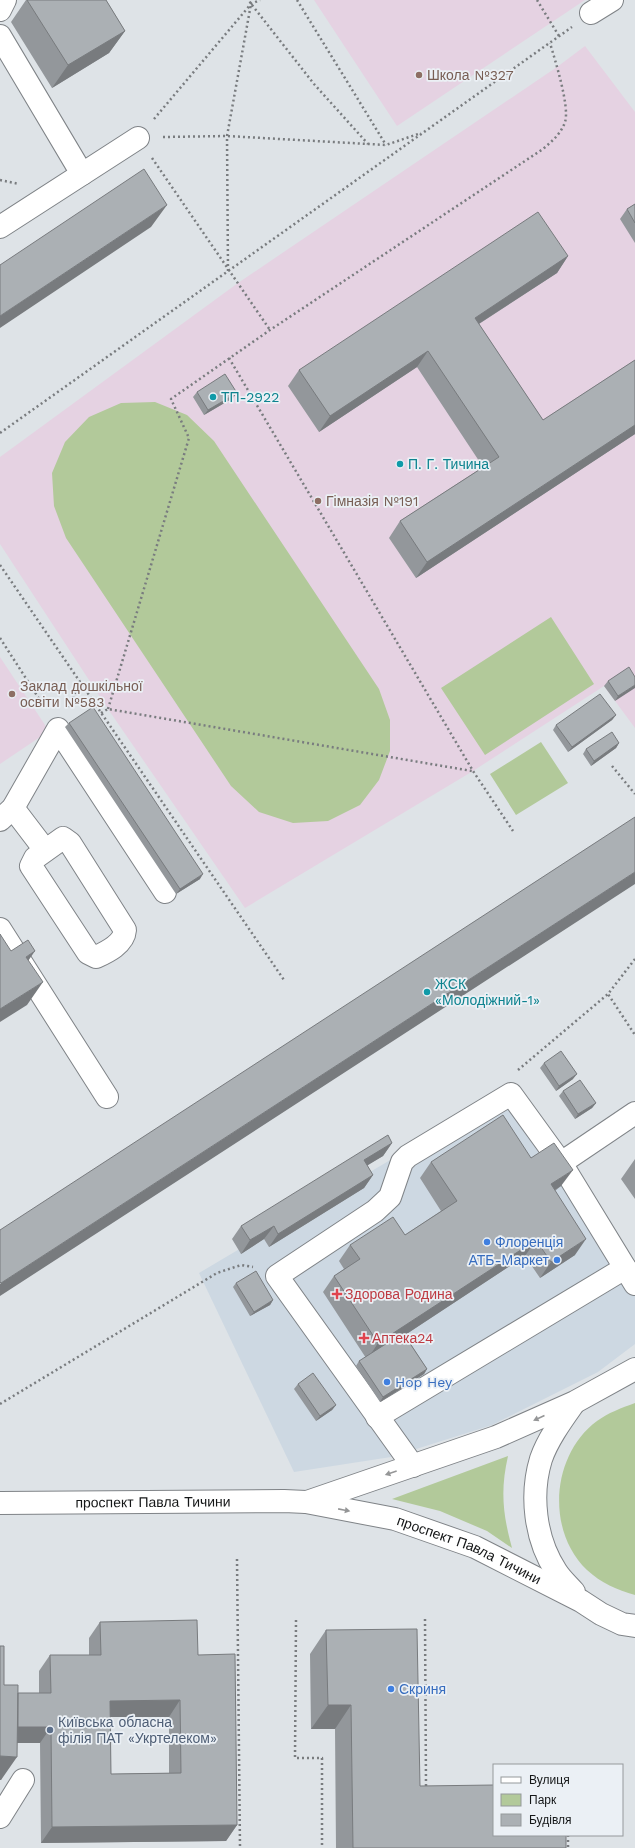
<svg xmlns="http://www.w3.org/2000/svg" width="635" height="1848" font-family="'Work Sans',sans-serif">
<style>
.built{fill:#cdd8e2}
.education{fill:#e5d2e2}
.green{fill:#b2c99a}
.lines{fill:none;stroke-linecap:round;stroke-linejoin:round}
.minor-casing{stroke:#7f8387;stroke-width:24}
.path{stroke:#797c7f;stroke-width:2.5;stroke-dasharray:2 3;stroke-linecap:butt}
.minor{stroke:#fff;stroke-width:22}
.wall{fill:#93979b;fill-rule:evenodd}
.shaded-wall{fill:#787b7e}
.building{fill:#abb0b4;stroke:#787b7e;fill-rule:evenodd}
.oneway{fill:#959697}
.education-dot{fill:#8d6e63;stroke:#ebf0f5;stroke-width:1.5}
.culture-dot{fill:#0f9aa8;stroke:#ebf0f5;stroke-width:1.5}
.shop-dot{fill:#3f7fe0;stroke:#ebf0f5;stroke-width:1.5}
.health-dot{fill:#e0444e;stroke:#ebf0f5;stroke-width:1.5}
.service-dot{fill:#5c6f8a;stroke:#ebf0f5;stroke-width:1.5}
.labels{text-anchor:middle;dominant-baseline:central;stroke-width:3.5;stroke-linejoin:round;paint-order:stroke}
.education-label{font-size:14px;fill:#785e54;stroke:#ebf0f5;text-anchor:start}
.culture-label{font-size:14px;fill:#0d838f;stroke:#ebf0f5;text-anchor:start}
.shop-label{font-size:14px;fill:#366cbe;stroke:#ebf0f5;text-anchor:start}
.health-label{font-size:14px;fill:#be3a42;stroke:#ebf0f5;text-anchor:start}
.street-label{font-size:14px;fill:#141617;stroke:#ebf0f5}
.service-label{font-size:14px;fill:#4e5e75;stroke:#ebf0f5;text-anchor:start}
</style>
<rect width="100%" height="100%" fill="#dee3e7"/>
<!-- built -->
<path class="built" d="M517 1085 635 1262V1344L598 1372 492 1425 391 1457 294 1472 199 1273Z"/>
<!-- education -->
<path class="education" d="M314 0H585L397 126Z
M585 46 635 112V728L604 686 473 771 245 908 108 709 0 544V457L238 283 557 67Z
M0 657 49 731 0 764Z"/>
<!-- green -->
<path class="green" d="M155 402 187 415 214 441 379 689 390 720V751L379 780 360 805 328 821 293 823 259 812 231 786 66 538 54 506 52 473 65 442 89 417 121 403Z
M551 617 594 684 485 755 441 688Z
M541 742 568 783 516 815 490 774Z
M635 1403V1595C617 1590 601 1583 587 1570 546 1531 551 1455 597 1421 608 1413 621 1408 635 1403Z
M508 1456C500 1491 503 1515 512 1548L487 1531 440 1511 392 1499Z"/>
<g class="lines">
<!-- minor casing -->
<g class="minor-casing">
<g id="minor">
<path d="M0 10 5 0"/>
<path d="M591 13 612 0"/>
<path d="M0 36 82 174"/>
<path d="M0 227 138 138"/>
<path d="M13 808 45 850"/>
<path d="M0 820 13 808 58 729 165 892"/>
<path d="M63 838 70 843 125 930C124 944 107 952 96 957L88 953 31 866 35 858Z"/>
<path d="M0 929 107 1097"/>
<path d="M561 1163 635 1113"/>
<path d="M377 1417 625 1268"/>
<path d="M413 1466 277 1276 375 1211 390 1197 402 1162 408 1156 511 1094 561 1163 635 1284"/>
<path d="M307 1502 496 1437 575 1402 635 1369"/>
<path id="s1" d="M0 1503 284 1501 306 1502 395 1519 475 1547 581 1601 601 1614 622 1624 635 1626"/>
<path d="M574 1592C568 1585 561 1579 556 1571 535 1539 530 1495 541 1459 548 1439 562 1420 574 1403"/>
<path d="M0 1817 23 1780"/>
</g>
</g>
<!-- path -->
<path class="path" d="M297 0 386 145
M537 0 559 36
M252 5 314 84 368 144
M154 119 251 4 260 0
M163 137 227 136 386 145 421 133
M152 158 270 330
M0 180 19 184
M228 271 227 136 251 4 249 0
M229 358 473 771 513 831
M0 433 572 27
M0 565 284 980
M0 638 45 708
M68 707 80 683
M108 709 189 438 171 399 270 330 543 149C552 141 561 134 565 122 570 107 555 60 550 43
M101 713 108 709 472 771
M612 766 635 794
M635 959 608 994 635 1035
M518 1070 608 994
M0 1404 217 1273 241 1265 253 1267
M237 1559 240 1848
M425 1619 426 1786
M296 1620 295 1758H322V1848
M568 1835V1848"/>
<!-- minor -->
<use href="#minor" class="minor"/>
</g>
<!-- wall -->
<path class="wall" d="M26 0H106L125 31 109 53 52 88 11 22Z
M635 204V243L620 219 627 209Z
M568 256 557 273 479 324 543 420 635 360V434L416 578 389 538 400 521 483 467 417 367 319 432 288 386 299 370Z
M197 392 233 398 204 415 193 397Z
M635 677 615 701 604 686 608 681Z
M616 715 612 720 568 752 553 730 556 725Z
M69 723 200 879 176 894 65 727Z
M619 743 616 748 591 766 583 754 586 749Z
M544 1063 573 1079 556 1091 540 1068Z
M563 1091 596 1103 592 1108 575 1119 559 1096Z
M392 1143 383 1156 367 1165 373 1175 364 1188 269 1247 264 1239 241 1254 232 1239 241 1226Z
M531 1158 561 1186 555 1191 575 1255 540 1278 525 1256 405 1335 427 1369 424 1374 380 1402 356 1366 359 1361 366 1358 323 1292 334 1276 344 1269 339 1261 350 1245 405 1235 441 1211 420 1178 431 1162Z
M635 1159V1199L621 1179Z
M236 1283 273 1300 270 1305 250 1316 233 1287Z
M298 1384 336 1405 332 1410 316 1421 294 1389Z
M100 1622 198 1655 237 1825 226 1841 41 1843 40 1743H17L1 1780 4 1685 18 1693H39V1671L50 1655H89V1638ZM110 1717H169V1773L111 1774Z
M326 1630 420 1786 566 1848H336L335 1729H311L310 1654Z"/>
<!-- shaded-wall -->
<path class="shaded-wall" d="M125 31 109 53 52 88 68 65Z
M167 205 151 227 0 328V316Z
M568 256 557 273 463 334 475 318Z
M428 351 417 367 319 432 330 416Z
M237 393 233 398 204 415 208 410Z
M635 425V434L416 578 427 562Z
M635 685V688L615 701 618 696Z
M616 715 612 720 568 752 572 747Z
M619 743 616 748 591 766 594 761Z
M635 872V884L0 1296V1284L1 1283Z
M203 874 200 879 176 894 180 889Z
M35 951 19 974 26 957Z
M43 982 27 1005 0 1022V1009Z
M577 1074 573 1079 556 1091 559 1086Z
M596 1103 592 1108 575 1119 578 1114Z
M392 1143 383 1156 355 1173 364 1160Z
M573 1170 561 1186 539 1200 551 1184Z
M373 1175 364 1188 269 1247 278 1234Z
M274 1226 264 1239 241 1254 250 1240Z
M586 1239 575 1255 540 1278 551 1262Z
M536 1240 525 1256 367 1360 378 1343Z
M273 1300 270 1305 250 1316 254 1312Z
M427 1369 424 1374 380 1402 383 1397Z
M336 1405 332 1410 316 1421 320 1416Z
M180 1700 169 1717H98L110 1701Z
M328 1705H351L335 1729H311Z
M12 1727H51L40 1743H1Z
M0 1756 17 1757 1 1780H0Z
M237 1825 226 1841 41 1843 52 1827Z"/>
<!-- building -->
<path class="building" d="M27 0H106L125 31 68 65Z
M144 169 167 205 0 316V265Z
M635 204V223L627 209Z
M538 212 568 256 475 318 543 420 635 360V425L427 562 400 521 499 457 428 351 330 416 299 370Z
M225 374 237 393 208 410 197 392Z
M629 667 635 677V685L618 696 608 681Z
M600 694 616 715 572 747 556 725Z
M93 707 203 874 180 889 69 723Z
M612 732 619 743 594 761 586 749Z
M635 817V872L1 1283 0 1282V1230Z
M0 934 11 951 28 940 35 951 26 957 43 982 0 1009Z
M561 1051 577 1074 559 1086 544 1063Z
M580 1080 596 1103 578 1114 563 1091Z
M503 1115 531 1158 554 1143 573 1170 551 1184 586 1239 551 1262 536 1240 378 1343 334 1276 360 1259 350 1245 393 1217 405 1235 457 1201 431 1162Z
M388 1135 392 1143 364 1160 373 1175 278 1234 274 1226 250 1240 241 1226Z
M256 1271 273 1300 254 1312 236 1283Z
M403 1333 427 1369 383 1397 359 1361Z
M313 1373 336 1405 320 1416 298 1384Z
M197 1620 198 1655 235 1654 237 1825 52 1827 51 1727H18V1693H51L50 1655H101L100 1622ZM180 1700 181 1773 111 1774 110 1701Z
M417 1629 420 1786 494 1785V1835H566V1848H353L351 1705H328L326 1630Z
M0 1646H4V1685H18L17 1757 0 1756Z"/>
<!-- one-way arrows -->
<defs><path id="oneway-solid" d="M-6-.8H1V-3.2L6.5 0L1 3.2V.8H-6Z"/></defs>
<g class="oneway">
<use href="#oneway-solid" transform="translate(539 1418) rotate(156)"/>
<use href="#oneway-solid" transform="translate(391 1473) rotate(161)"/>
<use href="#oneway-solid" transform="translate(344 1510) rotate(11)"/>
</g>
<!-- markers -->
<g class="education-dot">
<circle cx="419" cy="75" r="4"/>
<circle cx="318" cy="501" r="4"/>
<circle cx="12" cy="694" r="4"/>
</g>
<g class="culture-dot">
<circle cx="213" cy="397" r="4"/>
<circle cx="400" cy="464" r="4"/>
<circle cx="427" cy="992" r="4"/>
</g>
<g class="shop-dot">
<circle cx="487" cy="1242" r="4"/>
<circle cx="557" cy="1260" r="4"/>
<circle cx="387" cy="1382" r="4"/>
<circle cx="391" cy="1689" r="4"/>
</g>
<g class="health-dot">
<path d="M335 1288h4v4h4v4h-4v4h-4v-4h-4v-4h4z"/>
<path d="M362 1332h4v4h4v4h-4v4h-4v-4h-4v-4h4z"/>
</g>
<circle class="service-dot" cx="50" cy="1730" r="4"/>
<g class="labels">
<!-- education labels -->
<g class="education-label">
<text x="427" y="75">Школа №327</text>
<text x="326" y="501">Гімназія №191</text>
<text x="20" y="686">Заклад дошкільної<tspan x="20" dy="16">освіти №583</tspan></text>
</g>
<!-- culture labels -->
<g class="culture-label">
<text x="221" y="397">ТП-2922</text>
<text x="408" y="464">П. Г. Тичина</text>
<text x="435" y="984">ЖСК<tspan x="435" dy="16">«Молодіжний-1»</tspan></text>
</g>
<!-- shop labels -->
<g class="shop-label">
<text x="495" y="1242">Флоренція</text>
<text x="549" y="1260" text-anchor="end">АТБ-Маркет</text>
<text x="395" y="1382">Hop Hey</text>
<text x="399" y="1689">Скриня</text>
</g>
<!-- health labels -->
<g class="health-label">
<text x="345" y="1294">Здорова Родина</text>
<text x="372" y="1338">Аптека24</text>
</g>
<!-- street labels -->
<g class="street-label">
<text stroke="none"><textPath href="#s1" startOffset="153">проспект Павла Тичини</textPath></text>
<text stroke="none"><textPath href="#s1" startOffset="477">проспект Павла Тичини</textPath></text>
</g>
<!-- service labels -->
<g class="service-label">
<text x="58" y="1722">Київська обласна<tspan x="58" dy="16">філія ПАТ «Укртелеком»</tspan></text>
</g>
</g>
<!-- legend -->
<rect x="493" y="1764" width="130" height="72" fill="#ebf0f5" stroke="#95999c"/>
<rect x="501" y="1777" width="20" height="6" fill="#ffffff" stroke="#95999c"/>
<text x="529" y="1784" font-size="12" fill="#141617">Вулиця</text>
<rect x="501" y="1794" width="20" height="12" fill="#b2c99a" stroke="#95999c"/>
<text x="529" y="1804" font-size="12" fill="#141617">Парк</text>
<rect x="501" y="1814" width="20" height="12" fill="#abb0b4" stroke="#95999c"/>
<text x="529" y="1824" font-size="12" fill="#141617">Будівля</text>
</svg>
